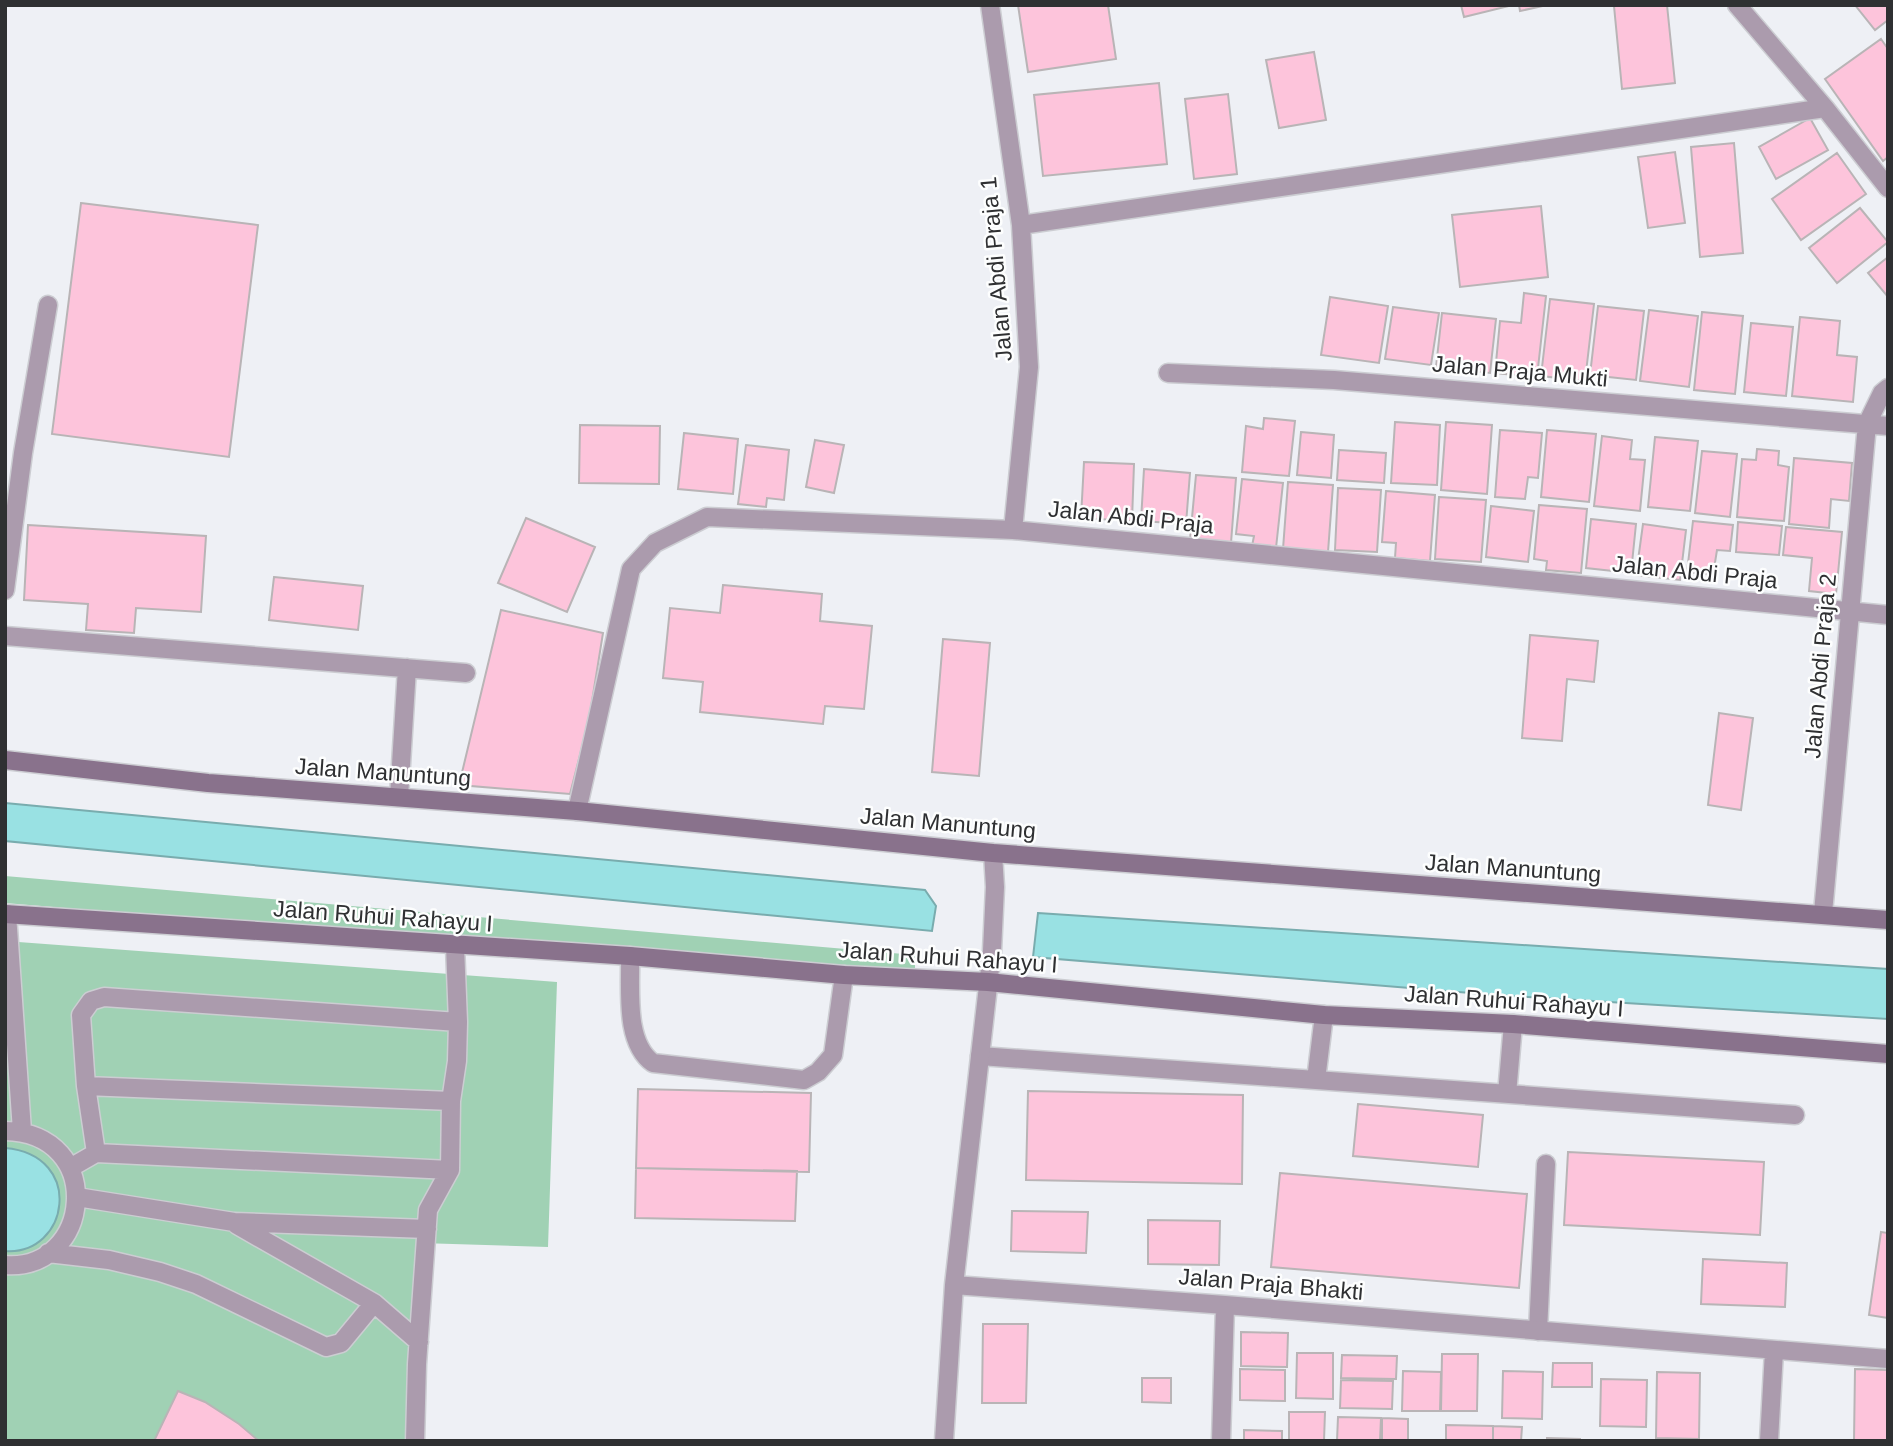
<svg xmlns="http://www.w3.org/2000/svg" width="1893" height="1446" font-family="Helvetica,sans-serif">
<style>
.green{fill:#a0d1b4}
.water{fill:#99e1e3;stroke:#79acae;stroke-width:2}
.building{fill:#fdc4db;stroke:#b9b4b6;stroke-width:2}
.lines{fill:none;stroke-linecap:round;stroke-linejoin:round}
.lane-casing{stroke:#cccdd2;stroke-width:21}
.street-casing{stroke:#cccdd2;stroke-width:21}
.secondary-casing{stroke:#cccdd2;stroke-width:21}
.lane{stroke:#ab9bad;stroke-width:18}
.street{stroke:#ab9bad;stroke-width:18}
.secondary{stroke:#89728c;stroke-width:18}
.labels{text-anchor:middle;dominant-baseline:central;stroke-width:5;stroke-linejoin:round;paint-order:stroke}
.street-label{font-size:23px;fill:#2f3032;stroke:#fdfefe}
</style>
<rect width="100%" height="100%" fill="#eef0f5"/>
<!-- green -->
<path class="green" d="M5 876 915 955V978L5 903Z
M5 941 557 982 548 1247 420 1243 408 1441H5Z"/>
<!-- water -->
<path class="water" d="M5 803 925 890 936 906 932 931 5 841Z
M1038 913 1888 969V1019L1495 995 1033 957Z
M5 1148C86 1155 69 1256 5 1251Z"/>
<!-- building -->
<path class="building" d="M1018 5H1108L1116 59 1028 72Z
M1461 5H1508L1509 6 1464 17Z
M1519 5H1547L1520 11Z
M1667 5 1675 83 1622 89 1614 6Z
M1855 5H1888V20L1875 30Z
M1881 39 1888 49V157L1883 161 1825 79Z
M1314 52 1326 120 1279 128 1266 60Z
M1159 83 1167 164 1043 176 1034 95Z
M1228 94 1237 174 1194 179 1185 99Z
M1810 118 1828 150 1776 179 1759 147Z
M1734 143 1743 253 1700 257 1691 147Z
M1675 152 1685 223 1648 228 1638 157Z
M1837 153 1866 194 1801 240 1772 199Z
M81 203 258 225 229 457 52 434Z
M1541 206 1548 277 1460 287 1452 215Z
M1860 208 1888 242 1837 283 1809 248Z
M1888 257V297L1868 273Z
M1524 293 1546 296 1537 377 1495 373 1500 321 1521 323Z
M1330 297 1388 306 1379 363 1321 355Z
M1550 299 1594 304 1585 381 1541 376Z
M1598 306 1644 311 1636 380 1590 375Z
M1393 307 1439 313 1431 365 1385 359Z
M1649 310 1698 316 1689 387 1640 381Z
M1702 312 1743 316 1735 394 1694 390Z
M1442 313 1496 319 1490 373 1436 367Z
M1800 317 1840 321 1837 355 1857 357 1853 402 1792 396Z
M1751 323 1793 327 1786 396 1744 392Z
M1264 418 1295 421 1289 476 1242 472 1246 426 1263 429Z
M1395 422 1440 425 1437 485 1391 483Z
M1446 422 1492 425 1487 494 1441 490Z
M580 425 660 426 659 484 579 483Z
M1500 430 1542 433 1538 478 1528 477 1525 499 1495 497Z
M1547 430 1596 434 1589 502 1541 497Z
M1301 432 1334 435 1331 478 1297 475Z
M684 433 738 439 733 494 678 489Z
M1602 436 1632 440 1630 459 1645 460 1640 511 1594 506Z
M1655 437 1698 441 1690 511 1648 507Z
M815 440 844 445 834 493 806 487Z
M746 445 789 450 784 500 767 498 766 507 738 504Z
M1757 449 1779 451 1778 465 1789 467 1784 521 1737 517 1742 459 1756 460Z
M1339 450 1386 453 1384 483 1337 480Z
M1702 451 1737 454 1730 517 1695 513Z
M1794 458 1852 463 1849 501 1831 499 1829 528 1789 524Z
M1084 462 1134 464 1132 521 1081 518Z
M1144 469 1190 473 1186 524 1141 521Z
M1196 475 1236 478 1231 543 1190 539Z
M1242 479 1283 483 1276 548 1252 546 1254 536 1236 534Z
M1288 482 1333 485 1328 552 1283 549Z
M1338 488 1381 490 1377 552 1335 550Z
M1386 491 1435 495 1430 561 1395 558 1396 543 1382 542Z
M1439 497 1486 500 1481 562 1435 559Z
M1539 505 1587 509 1581 573 1546 570 1547 561 1534 559Z
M1491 506 1534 511 1528 562 1486 557Z
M526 518 595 547 567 612 498 583Z
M1591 519 1636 524 1631 573 1586 568Z
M1693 521 1733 525 1730 551 1717 550 1713 575 1687 572Z
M1738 522 1782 526 1779 555 1736 552Z
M1643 524 1686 530 1680 580 1636 575Z
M28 525 206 536 201 612 136 608 134 633 86 630 88 604 24 600Z
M1786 527 1842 532 1836 594 1809 591 1812 558 1783 555Z
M274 577 363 586 358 630 269 620Z
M723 585 822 594 820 621 872 626 864 709 825 706 823 724 700 712 703 682 663 678 670 608 720 613Z
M501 610 603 633 589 720 570 794 459 785Z
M1530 635 1598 641 1594 682 1567 679 1562 741 1522 738Z
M943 639 990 643 979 776 932 772Z
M1719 713 1753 718 1741 810 1708 805Z
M638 1089 811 1093 809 1172 636 1168Z
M1028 1091 1243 1095 1242 1184 1026 1180Z
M1358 1104 1483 1115 1478 1167 1353 1156Z
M1568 1152 1764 1162 1760 1235 1564 1225Z
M636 1168 797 1171 795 1221 635 1218Z
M1280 1173 1527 1194 1519 1288 1271 1267Z
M1012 1211 1088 1212 1086 1253 1011 1251Z
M1148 1220 1220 1221 1219 1265 1148 1264Z
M1881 1232 1888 1233V1318L1869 1315Z
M1703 1259 1787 1263 1785 1307 1701 1304Z
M983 1324H1028L1026 1403H982Z
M1241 1332 1288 1333 1287 1367 1241 1366Z
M1297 1353H1333V1399L1296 1398Z
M1442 1354H1478L1477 1411H1441Z
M1342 1355 1397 1356 1396 1379 1341 1378Z
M1553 1363H1592V1387H1552Z
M1240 1369 1285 1370V1401L1240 1400Z
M1855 1369 1888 1370V1441H1854Z
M1403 1371 1441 1372 1440 1411H1402Z
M1503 1371 1543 1372 1542 1419 1502 1418Z
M1657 1372 1700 1373 1699 1439 1656 1438Z
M1142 1378H1171V1403L1142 1402Z
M1601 1379 1647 1380 1646 1427 1600 1426Z
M1341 1380 1393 1381 1392 1409 1340 1408Z
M178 1391 205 1402 239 1424 259 1441H154Z
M1289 1412H1325L1324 1441H1289Z
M1338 1417 1381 1418 1380 1441H1337Z
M1382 1418 1408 1419V1441H1382Z
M1446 1425 1493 1426V1441H1446Z
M1493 1426 1522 1427 1521 1441H1493Z
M1244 1430 1282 1431V1441H1244Z
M1547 1438 1580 1439V1441H1547Z"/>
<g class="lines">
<!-- lane casing -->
<g class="lane-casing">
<path id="lane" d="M5 590 23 453 48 305
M5 636 466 673
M399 797 407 668
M7 914 22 1131
M630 956C631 989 624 1042 653 1063L804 1080 818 1072 833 1055 844 975
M980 1056 1316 1080 1324 1015
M1316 1080 1795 1115
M86 1086 451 1101
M1507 1094 1513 1024
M5 1131C107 1133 92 1272 5 1265
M96 1153 450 1170
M70 1168 96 1153 86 1086 81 1015 91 1001 104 997 458 1022
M77 1197 234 1222 427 1229
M237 1225 374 1303 419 1342
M48 1253 109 1260 160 1272 196 1284 326 1347 341 1343 374 1303
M1538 1331 1546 1164
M415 1441 417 1364 428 1210 450 1170 451 1101 457 1061 458 1022 455 946"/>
</g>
<!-- street casing -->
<g class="street-casing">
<path id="street" d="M990 5 1021 225 1029 367 1013 530
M1737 5 1825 108 1888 188
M1021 225 1825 108
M1168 373 1334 380 1888 426
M577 811 631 569 655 543 707 517 1013 530 1888 615
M993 853 995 887 992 951 954 1285 1225 1305 1888 1359
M1823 913 1867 424 1882 393 1888 388
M944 1441 954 1285
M1221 1441 1225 1305
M1769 1441 1774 1351"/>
</g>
<!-- secondary casing -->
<g class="secondary-casing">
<path id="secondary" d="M5 760 208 783 577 811 993 853 1888 920
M5 914 630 956 844 975 988 982 1324 1015 1513 1024 1888 1054"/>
</g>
<!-- lane -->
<use href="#lane" class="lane"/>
<!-- street -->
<use href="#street" class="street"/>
<!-- secondary -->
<use href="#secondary" class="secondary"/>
</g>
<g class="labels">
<!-- street labels -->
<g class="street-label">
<text transform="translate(996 269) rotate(-95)">Jalan Abdi Praja 1</text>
<text transform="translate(1520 371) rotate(5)">Jalan Praja Mukti</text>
<text transform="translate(1131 517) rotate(6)">Jalan Abdi Praja</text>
<text transform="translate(1695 572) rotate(6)">Jalan Abdi Praja</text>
<text transform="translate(1820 666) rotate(-85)">Jalan Abdi Praja 2</text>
<text transform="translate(383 772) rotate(4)">Jalan Manuntung</text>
<text transform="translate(948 823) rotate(5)">Jalan Manuntung</text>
<text transform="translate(1513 868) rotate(4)">Jalan Manuntung</text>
<text transform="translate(383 916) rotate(4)">Jalan Ruhui Rahayu I</text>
<text transform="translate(948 957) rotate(4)">Jalan Ruhui Rahayu I</text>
<text transform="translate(1514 1001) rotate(4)">Jalan Ruhui Rahayu I</text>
<text transform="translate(1271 1284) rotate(5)">Jalan Praja Bhakti</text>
</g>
</g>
<!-- border -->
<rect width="1893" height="1446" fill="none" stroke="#2f3032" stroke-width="14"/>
</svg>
